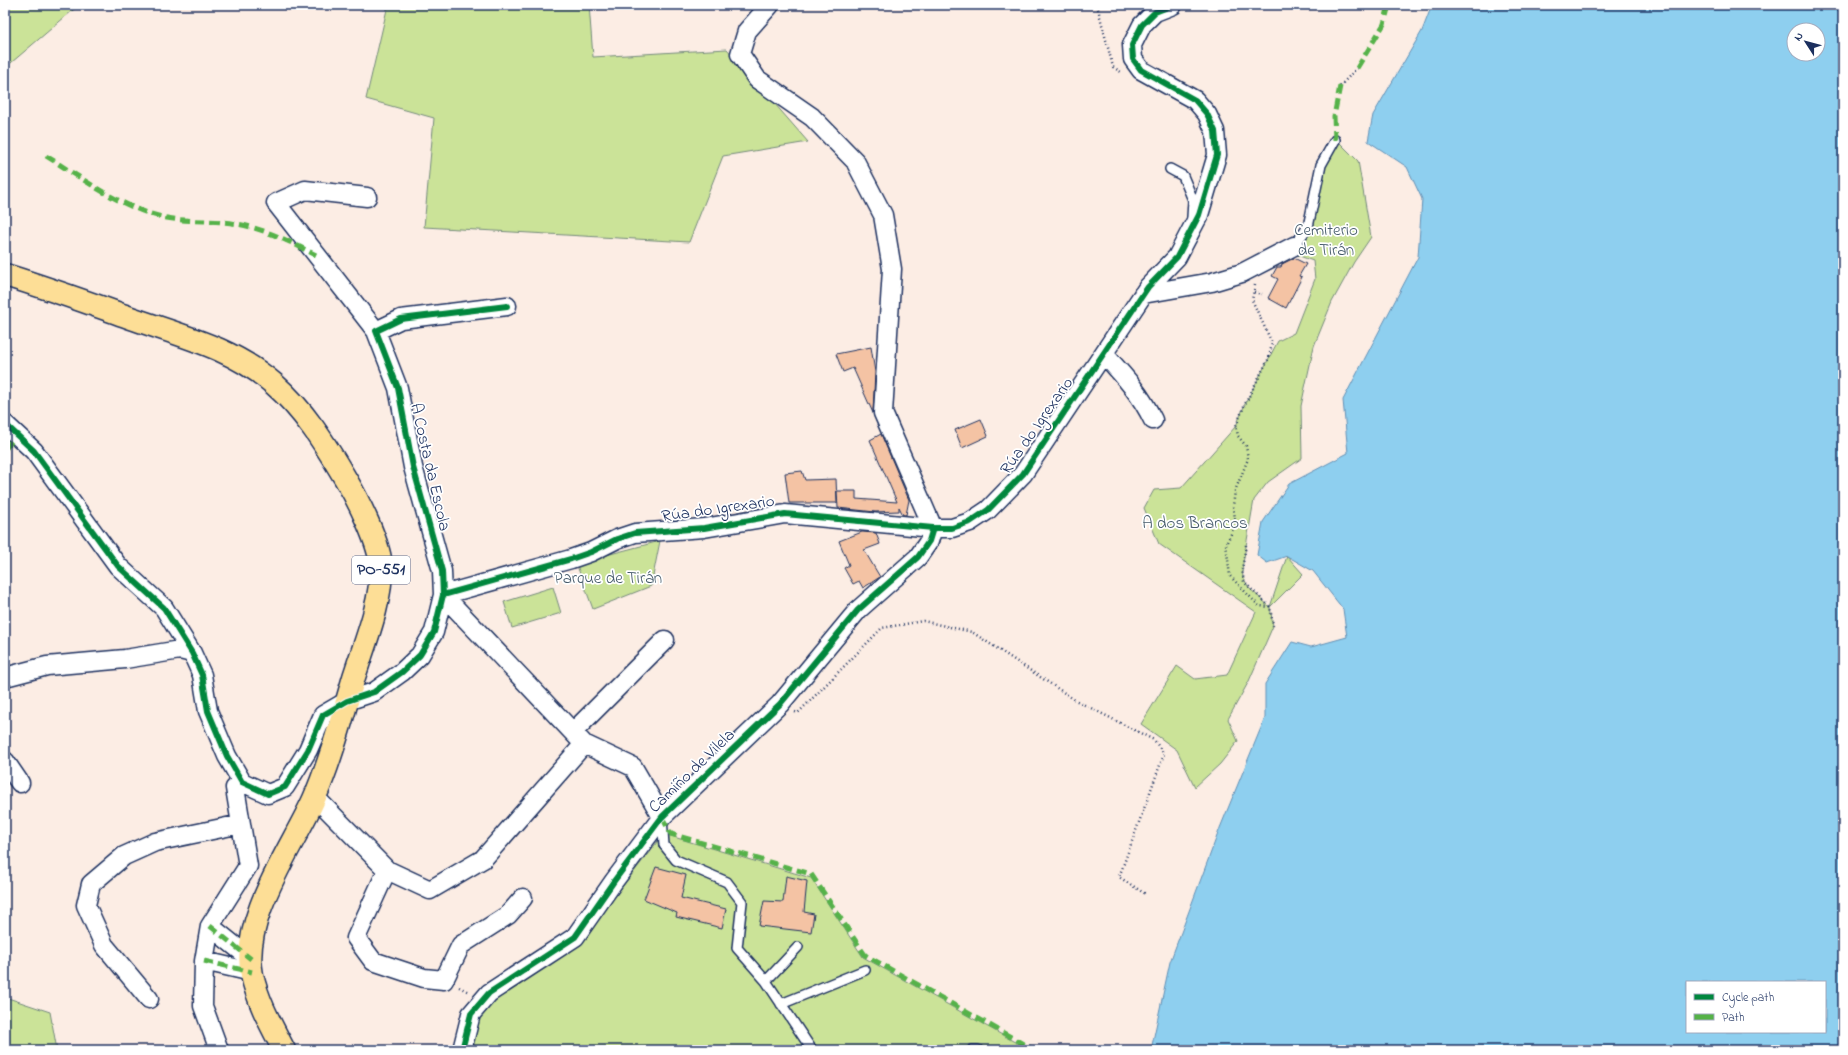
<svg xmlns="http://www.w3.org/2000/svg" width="1848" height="1055" font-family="'Indie Flower',sans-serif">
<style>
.green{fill:#cbe398;stroke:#73897b}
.water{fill:#8ecfef;stroke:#608fb5;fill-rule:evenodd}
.building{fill:#f4c3a4;stroke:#1b2f5e}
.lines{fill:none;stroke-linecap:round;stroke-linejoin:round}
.service-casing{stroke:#1b2f5e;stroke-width:12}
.minor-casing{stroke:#1b2f5e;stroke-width:21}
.primary-casing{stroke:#1b2f5e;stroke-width:25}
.path{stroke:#1b2f5e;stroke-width:2.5;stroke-dasharray:1 3;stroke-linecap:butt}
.service{stroke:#fff;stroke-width:9}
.minor{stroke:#fff;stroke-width:18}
.primary{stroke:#fdde96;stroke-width:22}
.quiet{stroke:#55b248;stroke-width:5;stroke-dasharray:10 5;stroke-linecap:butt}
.cycleway-casing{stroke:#fff;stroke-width:8}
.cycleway{stroke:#00873e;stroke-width:6}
.labels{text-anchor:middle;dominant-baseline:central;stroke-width:3.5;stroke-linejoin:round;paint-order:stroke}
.shield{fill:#fff;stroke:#5f6d8e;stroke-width:1}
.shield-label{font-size:16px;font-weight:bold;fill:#1b2f5e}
.park-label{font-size:17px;fill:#475c6c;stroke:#fff}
.street-label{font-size:17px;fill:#1b2f5e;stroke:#fff}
</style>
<rect width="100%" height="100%" fill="#fcede4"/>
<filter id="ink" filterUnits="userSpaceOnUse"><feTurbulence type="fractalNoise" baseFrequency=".025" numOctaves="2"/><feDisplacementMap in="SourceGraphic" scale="8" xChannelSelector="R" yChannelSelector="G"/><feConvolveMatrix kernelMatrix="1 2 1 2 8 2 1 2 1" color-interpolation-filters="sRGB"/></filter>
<g filter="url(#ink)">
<!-- green -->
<path class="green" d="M5 5H79L5 68Z
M388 5H589L593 57 727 49 808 142 723 156 689 242 424 227 434 118 366 99Z
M1338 141 1358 161 1371 237 1354 262 1332 302 1314 346 1301 406 1302 458 1268 482 1254 500 1242 569 1243 577 1249 588 1270 607 1287 556 1303 574 1270 607 1273 626 1249 681 1228 719 1238 741 1220 764 1195 787 1177 750 1141 724 1177 666 1195 679 1227 675 1256 612 1159 544 1144 508 1154 490 1181 488 1236 426 1245 404 1278 341 1294 333 1315 279 1313 261 1297 255 1295 249 1321 165Z
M660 541 651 586 593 609 576 563Z
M553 587 561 613 512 628 504 602Z
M667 835 811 878 863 957 1029 1050H467L472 1020 490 999 598 918 661 837Z
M5 997 50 1012 57 1050H5Z"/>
<!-- water -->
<path class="water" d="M1432 5H1843V1050H1151L1170 962 1220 828 1265 718V684L1292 642 1311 647 1347 637 1343 609 1313 571 1287 556 1267 563 1257 555 1263 522 1289 484 1348 453 1343 400 1418 257 1422 199 1407 167 1368 141 1373 115 1422 31ZM1794 30H1818V54H1794ZM1687 982H1825V1032H1687Z"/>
<!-- building -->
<path class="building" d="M1294 258 1306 264 1299 276 1302 277 1286 308 1268 298 1278 279 1272 276 1277 267H1281L1282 264Z
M871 347 875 372 873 413 853 368 843 372 836 354Z
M981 419 988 436 962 448 955 430Z
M881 434 909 500 906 515H903L899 507V511L875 512 838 508 837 491H856V499L897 502 870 440Z
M802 471 805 480 836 479 837 503H789L785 473Z
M862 532 876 533 880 544 864 550 880 577 863 588 859 581 853 584 844 568 849 565 839 541Z
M656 867 686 875 681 898 726 909 722 928 676 917 677 913 644 899Z
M786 876 807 881 804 912 814 914 811 932 759 926 764 901 783 902Z"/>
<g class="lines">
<!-- service casing -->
<g class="service-casing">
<path id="service" d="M1170 169 1183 176 1193 200 1192 217
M1294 246 1308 227 1321 165 1335 140
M662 818 664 845 676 860 727 882 742 902 737 948 766 981 812 1050
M766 981 798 947
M781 1004 865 970
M972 1050H978"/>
</g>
<!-- minor casing -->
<g class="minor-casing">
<path id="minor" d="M770 5 747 31 740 54 757 79 812 117 855 161 883 215 892 269 883 413 933 528
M367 197 305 190 276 203 376 331
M1143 294 1212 282 1242 273 1294 246
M1104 354C1124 376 1140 393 1153 420
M5 424 34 451 118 566 164 608 192 653 202 675 208 711 227 756 242 782 268 794 285 787 308 750 323 715 347 701 374 692 402 672 420 655 434 632 443 595 442 571 413 467 398 388 376 331 401 319 507 306
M5 677 47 666 125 659 180 650 192 653
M573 732 665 640
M584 744 443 595 571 559 591 552 617 539 635 533 704 528 785 514 933 528H952L970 522 988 510 1023 474 1148 287 1177 257 1199 215 1217 155 1215 131 1207 114 1195 100 1141 70 1133 59 1132 45 1142 25 1155 12 1173 5
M5 761 20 783
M315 797 387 870 430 890 483 859 584 744 633 767 662 817
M387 870 356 938 373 961 424 978 444 980 461 945 508 915 523 898
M210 926 251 959
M204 961 252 972
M149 999 104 945 86 905 91 884 124 856 155 842 241 824
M219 1050 203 1006 204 961 210 926 248 866 235 788 242 782
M462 1050 471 1014 489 993 575 937 614 881 662 817 780 704 858 610 918 557 929 541 933 528"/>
</g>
<!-- primary casing -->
<g class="primary-casing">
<path id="primary" d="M5 275C48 288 89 303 131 318 182 336 233 348 274 384 304 410 325 444 345 478 357 498 381 545 381 568 381 605 365 642 354 677 342 718 331 760 314 799 292 848 240 919 252 975 258 1002 271 1025 284 1050"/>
</g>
<!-- path -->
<path class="path" d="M1097 5 1113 67 1121 72
M1340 86 1357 68
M1255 285 1252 300 1272 343 1269 358 1245 404 1236 426 1238 436 1246 446 1248 459 1235 491 1233 506 1235 518 1232 532 1226 544 1230 576 1259 606 1270 607
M1254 292 1262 294
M1246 545 1242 569 1244 582 1270 607 1273 626
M795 712 798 713 882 628 923 621 972 632 1075 700 1154 740 1164 754 1119 877 1147 895
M459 987 469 992"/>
<!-- service -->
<use href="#service" class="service"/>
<!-- minor -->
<use href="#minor" class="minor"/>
<!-- primary -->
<use href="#primary" class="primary"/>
<!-- quiet -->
<path class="quiet" d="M1357 68 1384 24 1389 5
M1335 140 1334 116 1340 86
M46 156C82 178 117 205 158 216 184 223 211 219 237 224 266 229 290 242 316 255
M5 449 17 435
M662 817 671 834 811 874 865 955 1034 1050
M210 926 251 959
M204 961 252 972"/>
<!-- cycleway casing -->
<g class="cycleway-casing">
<path id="cycleway" d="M5 424 34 451 118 566 164 608 192 653 202 675 208 711 227 756 242 782 268 794 285 787 308 750 323 715 347 701 374 692 402 672 420 655 434 632 443 595 442 571 413 467 398 388 376 331 401 319 507 306
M443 595 571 559 591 552 617 539 635 533 704 528 785 514 933 528H952L970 522 988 510 1023 474 1148 287 1177 257 1199 215 1217 155 1215 131 1207 114 1195 100 1141 70 1133 59 1132 45 1142 25 1155 12 1173 5
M462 1050 471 1014 489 993 575 937 614 881 662 817 780 704 858 610 918 557 929 541 933 528"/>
</g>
<!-- cycleway -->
<use href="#cycleway" class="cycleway"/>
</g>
</g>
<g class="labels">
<!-- shield labels -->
<rect class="shield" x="352" y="556" width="58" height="28" rx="3"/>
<g class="shield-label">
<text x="381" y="570">PO-551</text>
</g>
<!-- park labels -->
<g class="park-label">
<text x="1326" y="230">Cemiterio<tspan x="1326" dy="20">de Tirán</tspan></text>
<text x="1195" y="523">A dos Brancos</text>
<text x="608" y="578">Parque de Tirán</text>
</g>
<!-- street labels -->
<g class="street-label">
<text transform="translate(1037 426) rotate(-55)">Rúa do Igrexario</text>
<text transform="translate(430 467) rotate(77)">A Costa da Escola</text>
<text transform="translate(718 509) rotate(-8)">Rúa do Igrexario</text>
<text transform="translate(692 771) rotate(-44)">Camiño de Vilela</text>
</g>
</g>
<!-- margin -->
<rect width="1848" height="1055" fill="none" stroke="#fff" stroke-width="20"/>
<rect x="10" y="10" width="1828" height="1035" fill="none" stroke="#1b2f5e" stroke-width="1.5" filter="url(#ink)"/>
<!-- legend -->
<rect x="1686" y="981" width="140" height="52" fill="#ffffff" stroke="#a4acbf"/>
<rect x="1694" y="994" width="20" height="6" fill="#00873e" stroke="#a4acbf"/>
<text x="1722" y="1001" font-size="12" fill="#1b2f5e">Cycle path</text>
<rect x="1694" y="1014" width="20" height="6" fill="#55b248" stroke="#a4acbf"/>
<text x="1722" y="1021" font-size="12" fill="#1b2f5e">Path</text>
<!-- north arrow -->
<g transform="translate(1806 42) rotate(306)"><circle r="19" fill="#ffffff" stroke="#a4acbf"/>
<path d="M0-3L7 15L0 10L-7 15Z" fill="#1b2f5e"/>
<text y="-6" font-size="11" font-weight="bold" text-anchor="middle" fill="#1b2f5e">N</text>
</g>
</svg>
